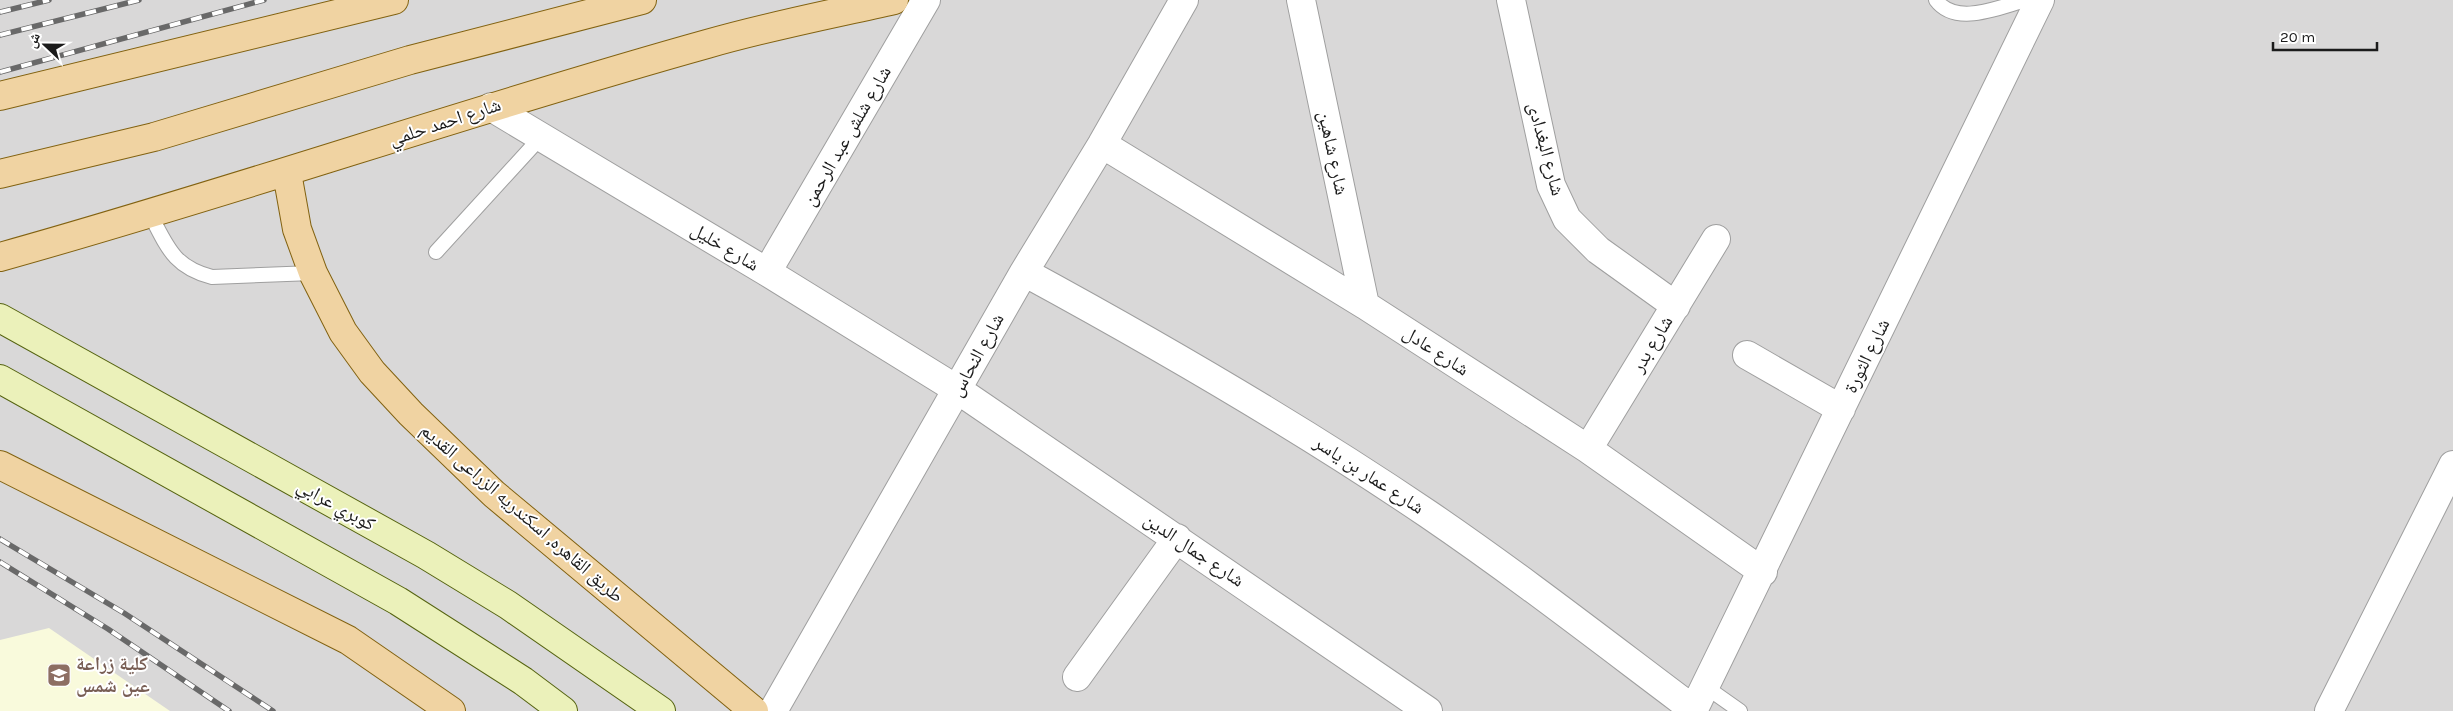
<svg xmlns="http://www.w3.org/2000/svg" width="2453" height="711" font-family="Karla,'Noto Naskh Arabic',sans-serif">
<style>
.residential{fill:#d9d8d8}
.education{fill:#f9fadc}
.lines{fill:none;stroke-linecap:round;stroke-linejoin:round}
.lane-casing{stroke:#9f9f9f;stroke-width:16}
.street-casing{stroke:#9f9f9f;stroke-width:30}
.secondary-casing{stroke:#566411;stroke-width:30}
.primary-casing{stroke:#826211;stroke-width:30}
.lane{stroke:#fff;stroke-width:14}
.street{stroke:#fff;stroke-width:28}
.secondary{stroke:#ebf1ba;stroke-width:28}
.primary{stroke:#f0d3a2;stroke-width:28}
.rail-casing{stroke:#696969;stroke-width:5.5}
.rail{stroke:#fff;stroke-width:4;stroke-dasharray:11;stroke-linecap:butt}
.labels{text-anchor:middle;dominant-baseline:central;stroke-width:4;stroke-linejoin:round;paint-order:stroke}
.street-label{font-size:19px;fill:#1b1b1b;stroke:#fff}
.education-label{font-size:19px;font-weight:bold;fill:#785e54;stroke:#fff;text-anchor:start}
</style>
<rect width="100%" height="100%" fill="#ebe9e2"/>
<!-- residential -->
<path class="residential" d="M0 0H2453V711H0Z"/>
<!-- education -->
<path class="education" d="M49 628 170 711H0V640Z"/>
<g class="lines">
<!-- lane casing -->
<g class="lane-casing">
<path id="lane" d="M1936 0C1956 27 1999 7 2026 0
M150 214C167 246 173 267 212 277L313 273
M436 252 541 137
M1706 687 1740 711"/>
</g>
<!-- street casing -->
<g class="street-casing">
<path id="street" d="M1301 0 1365 305
M1511 0 1551 185 1567 219 1598 250 1676 306
M491 107 767 272 958 390 1428 711
M1102 144 1365 305 1588 449 1763 572
M767 272 926 0
M1024 272C1162 347 1298 426 1428 514 1519 576 1606 644 1694 710
M1747 355 1841 409
M1588 449 1716 239
M1077 677 1177 538
M773 711 1024 272 1102 144 1184 0
M1693 711 2040 0
M2329 711 2453 465"/>
</g>
<!-- secondary casing -->
<g class="secondary-casing">
<path id="secondary" d="M0 318 426 555 508 605 661 711
M0 379 398 601 523 681 563 711"/>
</g>
<!-- primary casing -->
<g class="primary-casing">
<path id="primary" d="M0 96 394 0
M287 173 297 229 313 273 343 332 372 372 411 414 494 494 754 711
M0 174 154 137 410 60 642 0
M0 257C237 191 470 110 707 44 769 26 832 14 894 0
M0 465 348 640 451 711"/>
</g>
<!-- lane -->
<use href="#lane" class="lane"/>
<!-- street -->
<use href="#street" class="street"/>
<!-- secondary -->
<use href="#secondary" class="secondary"/>
<!-- primary -->
<use href="#primary" class="primary"/>
<!-- rail casing -->
<g class="rail-casing">
<path id="rail" d="M0 12 49 0
M0 35 139 0
M0 72 264 0
M0 539 124 613 273 711
M0 562 108 629 229 711"/>
</g>
<!-- rail -->
<use href="#rail" class="rail"/>
</g>
<!-- icons -->
<defs>
<g id="university-square" transform="scale(1.25)"><rect x="-9" y="-9" width="18" height="18" rx="4" fill="#8d6e63" stroke="#fff"/><path d="M0-5L7-2L0 1L-7-2ZM-4 1L0 2.5L4 1V4Q0 6-4 4Z" fill="#fff"/></g>
</defs>
<g fill-rule="evenodd">
<use href="#university-square" x="59" y="675"/>
</g>
<g class="labels">
<!-- street labels -->
<g class="street-label">
<text transform="translate(445 122) rotate(-18)">شارع احمد حلمي</text>
<text transform="translate(847 136) rotate(-60)">شارع شلش عبد الرحمن</text>
<text transform="translate(1546 149) rotate(75)">شارع البغدادى</text>
<text transform="translate(1333 153) rotate(78)">شارع شاهين</text>
<text transform="translate(725 247) rotate(31)">شارع خليل</text>
<text transform="translate(1652 344) rotate(-59)">شارع بدر</text>
<text transform="translate(1436 351) rotate(33)">شارع عادل</text>
<text transform="translate(977 355) rotate(-61)">شارع النحاس</text>
<text transform="translate(1867 356) rotate(-64)">شارع الثورة</text>
<text transform="translate(1369 475) rotate(33)">شارع عمار بن ياسر</text>
<text transform="translate(336 505) rotate(29)">كوبري عرابي</text>
<text transform="translate(522 513) rotate(41)">طريق القاهره, اسكندريه الزراعى القديم</text>
<text transform="translate(1194 550) rotate(34)">شارع جمال الدين</text>
</g>
<!-- education labels -->
<g class="education-label">
<text x="76" y="664">كلية زراعة<tspan x="76" dy="22">عين شمس</tspan></text>
</g>
</g>
<!-- north arrow -->
<g transform="translate(45 45) rotate(292)" stroke="#ffffff" stroke-width="4" paint-order="stroke">
<path d="M0-4L9 19L0 12L-9 19Z" fill="#1b1b1b"/>
<text y="-8" font-size="14" font-weight="bold" text-anchor="middle" fill="#1b1b1b">ش</text>
</g>
<!-- scale -->
<path d="M2273 42v8h104v-8" fill="none" stroke="#1b1b1b" stroke-width="2.5"/>
<text x="2280" y="42" font-size="15" fill="#1b1b1b" stroke="#ffffff" stroke-width="4" paint-order="stroke">20 m</text>
</svg>
